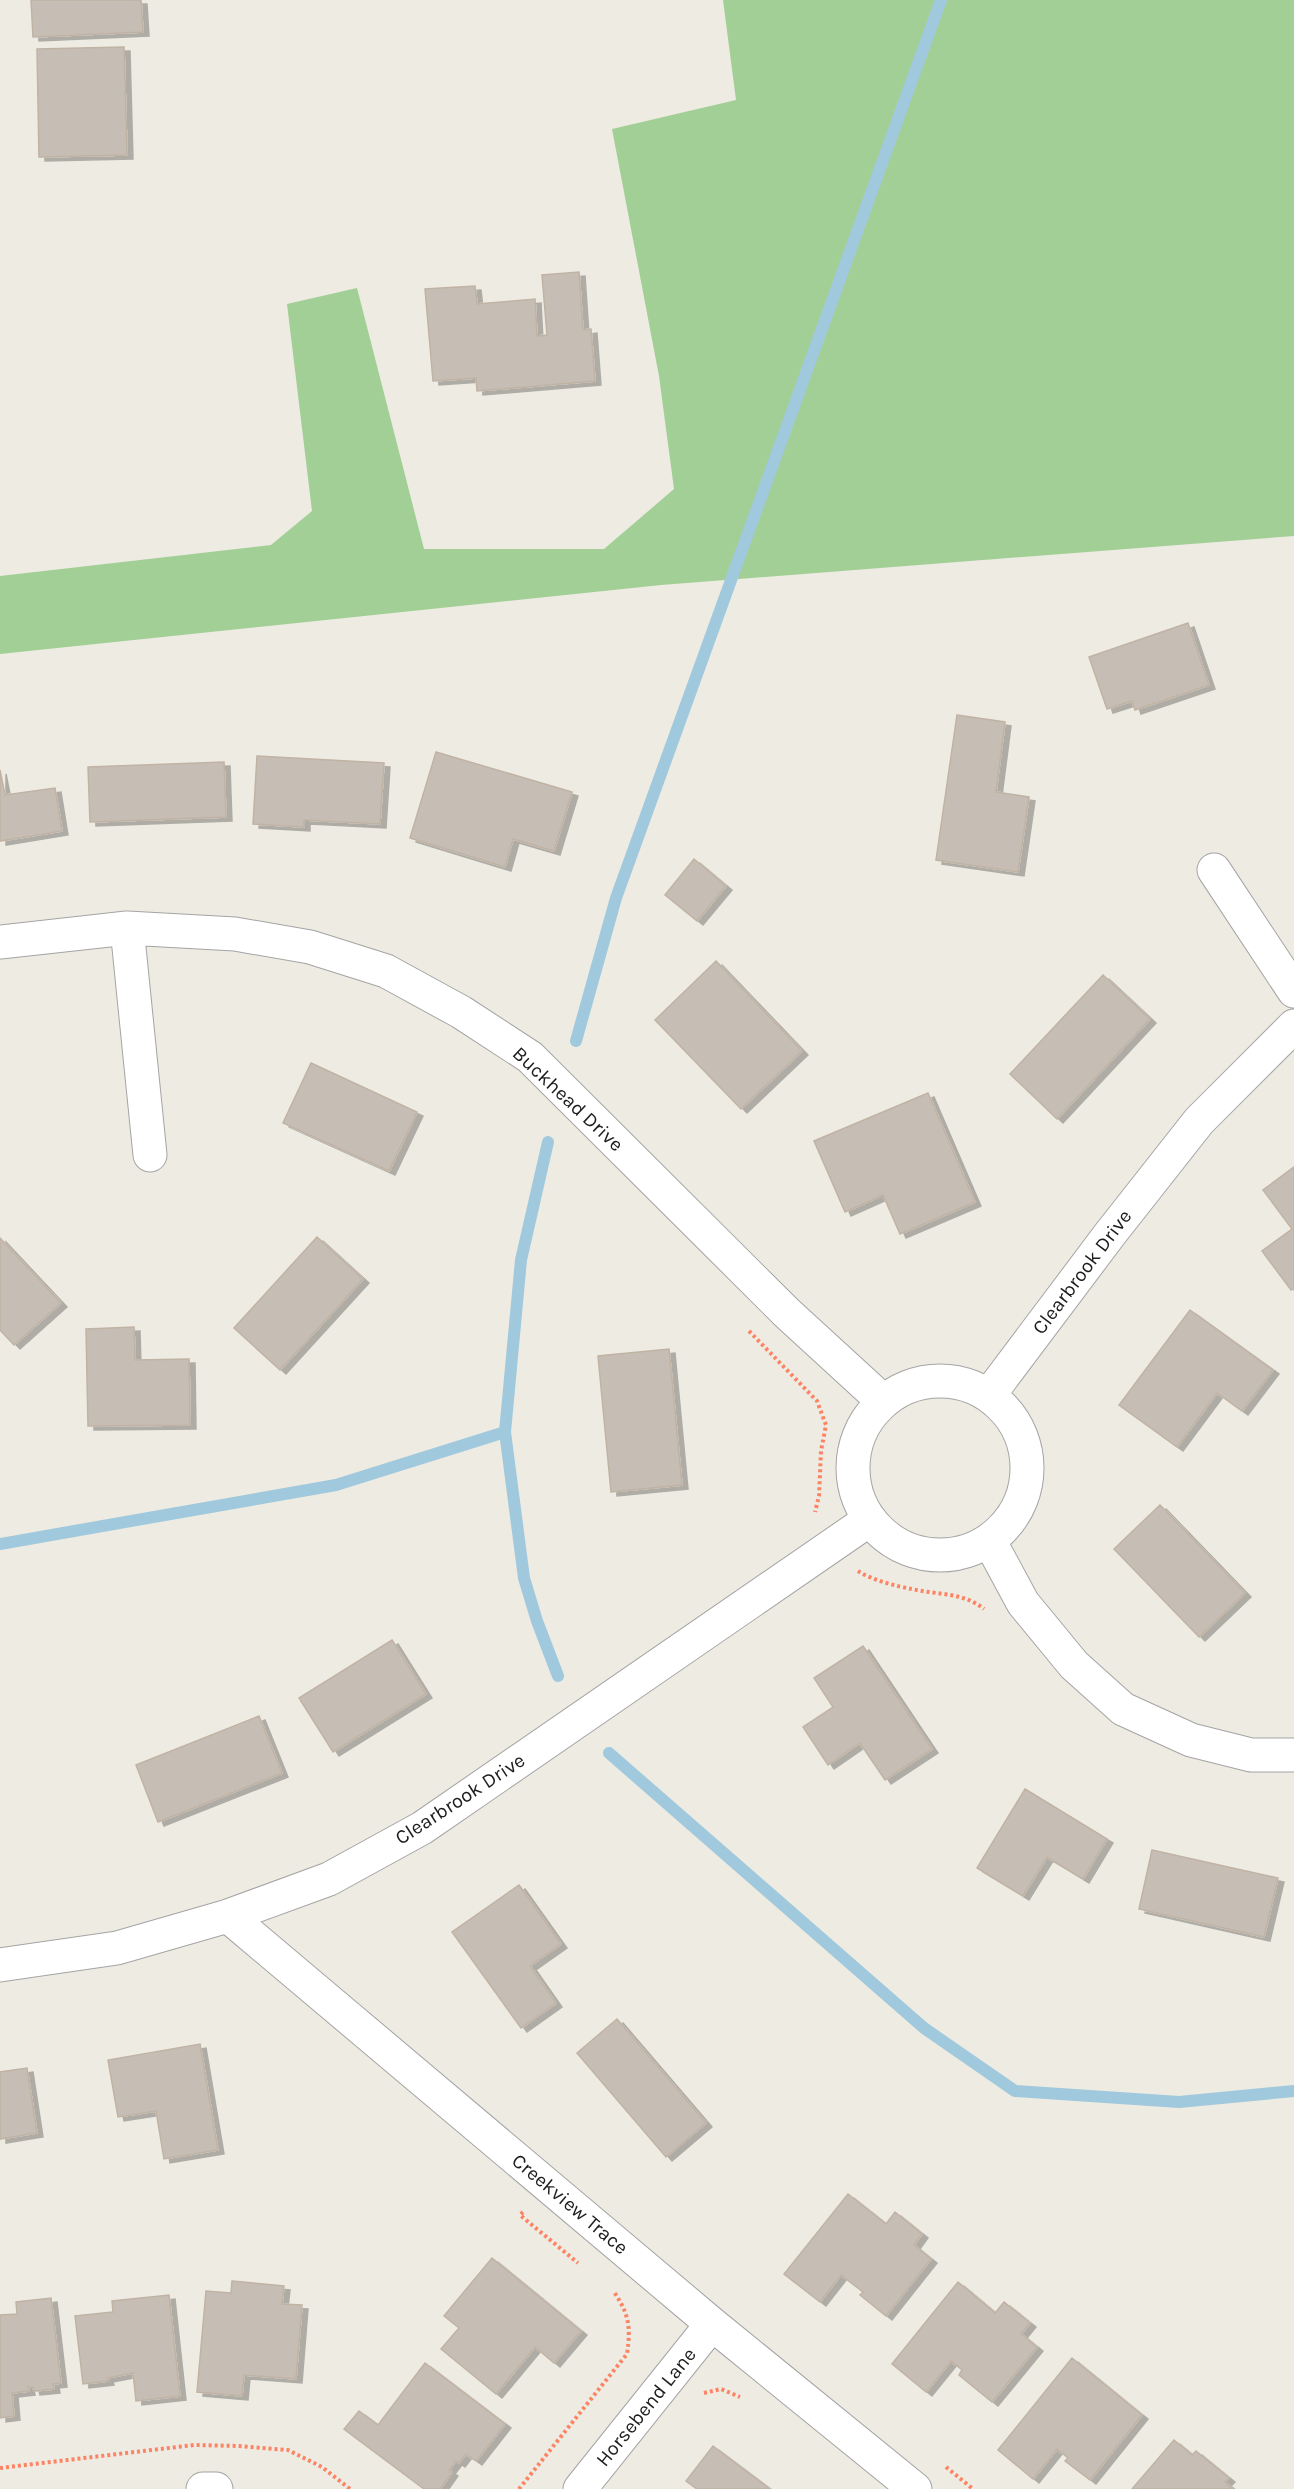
<svg xmlns="http://www.w3.org/2000/svg" width="1294" height="2489" font-family="Karla,sans-serif">
<style>
.forest{fill:#a1cf96}
.lines{fill:none;stroke-linecap:round;stroke-linejoin:round}
.stream{stroke:#a1c9dd;stroke-width:12}
.building{fill:#c6beb5;stroke:#c0b3a4;stroke-width:1.5;filter:url(#shadow)}
.minor-casing{stroke:#a4a4a4;stroke-width:35}
.path{stroke:#fc8465;stroke-width:4;stroke-dasharray:3 3;stroke-linecap:butt}
.minor{stroke:#fff;stroke-width:33}
.labels{text-anchor:middle;dominant-baseline:central;stroke-width:4.5;stroke-linejoin:round;paint-order:stroke}
.street-label{font-size:20px;fill:#1d1d1d;stroke:#fff}
</style>
<defs>
<filter id="shadow"><feDropShadow dx="6" dy="4" stdDeviation="0" flood-color="#0004"/></filter>
</defs>
<rect width="100%" height="100%" fill="#eeebe2"/>
<!-- forest -->
<path class="forest" d="M723 0H1294V536L661 585 0 654V576L271 545 312 511 287 304 357 288 424 549H604L674 489 659 376 612 129 736 100Z"/>
<g class="lines">
<!-- stream -->
<path class="stream" d="M576 1041 616 898 941 0
M548 1142 521 1260 505 1432 524 1578 537 1621 558 1676
M0 1544 336 1485 505 1432
M609 1753 924 2028 1015 2091 1179 2102 1294 2091"/>
</g>
<!-- building -->
<path class="building" d="M31 0H141L143 32 33 37Z
M124 47 127 155 39 157 37 49Z
M579 272 583 330 591 329 595 381 477 391 476 378 433 381 425 289 475 286 477 304 535 299 537 336 547 335 542 275Z
M1188 623 1209 685 1135 710 1132 701 1107 709 1089 657Z
M957 715 1005 722 996 792 1029 797 1018 872 936 860Z
M436 752 572 792 554 851 513 839 505 867 410 838Z
M257 756 384 763 380 824 304 820V827L253 824Z
M224 762 226 817 90 822 88 767Z
M0 770 5 795 55 788 62 831 0 841Z
M694 859 726 886 697 921 665 895Z
M716 961 802 1051 741 1109 655 1020Z
M1103 975 1150 1019 1057 1119 1010 1074Z
M311 1063 417 1112 389 1171 283 1123Z
M928 1093 975 1202 900 1234 883 1195 845 1212 814 1141Z
M1294 1167V1288L1291 1290 1262 1251 1292 1229 1263 1190Z
M317 1237 363 1279 280 1370 234 1328Z
M0 1238 61 1303 14 1345 0 1330Z
M1190 1310 1273 1370 1242 1411 1217 1393 1177 1447 1119 1405Z
M134 1327 135 1360 189 1359 190 1425 88 1426 86 1329Z
M669 1349 682 1485 611 1492 598 1356Z
M1160 1505 1245 1593 1199 1637 1114 1549Z
M392 1640 426 1694 333 1752 299 1698Z
M863 1646 932 1749 885 1780 860 1743 828 1765 803 1727 833 1707 814 1678Z
M259 1716 282 1773 158 1822 136 1765Z
M1025 1789 1107 1839 1083 1879 1047 1857 1023 1896 977 1868Z
M1152 1850 1278 1878 1264 1937 1139 1909Z
M519 1885 561 1944 530 1966 556 2003 521 2028 452 1932Z
M617 2019 706 2123 666 2157 577 2053Z
M200 2044 218 2150 164 2159 156 2111 118 2117 108 2060Z
M27 2068 37 2133 0 2139V2072Z
M848 2194 886 2224 895 2212 922 2234 914 2245 931 2259 886 2316 860 2295 863 2292 841 2275 820 2302 784 2274Z
M492 2258 581 2331 554 2363 535 2347 496 2394 441 2349 459 2328 444 2316Z
M232 2281 284 2286 282 2304 302 2305 296 2379 244 2375 242 2396 197 2392 206 2291 231 2293Z
M958 2282 995 2313 1004 2302 1030 2323 1021 2334 1037 2347 992 2402 959 2375 962 2370 951 2361 926 2392 892 2364Z
M169 2295 180 2396 136 2401 133 2373 107 2378 108 2381 83 2384 75 2316 113 2312 112 2301Z
M51 2298 61 2383 53 2384 54 2389 34 2391 33 2387H28L29 2391 12 2393 14 2416 0 2418V2315L17 2314 16 2302Z
M1072 2358 1142 2415 1090 2480 1065 2461 1068 2458 1057 2449 1033 2479 998 2450Z
M425 2363 505 2424 476 2461 466 2454 459 2463 456 2461 449 2470 452 2472 440 2489H424L344 2429 359 2411 378 2425Z
M1174 2440 1192 2455 1196 2451 1229 2478 1225 2482 1233 2489H1132Z
M713 2446 770 2489H697L686 2481Z"/>
<g class="lines">
<!-- minor casing -->
<g class="minor-casing">
<path id="minor" d="M1214 870 1294 991
M127 928 150 1155
M0 942 127 928 235 934 310 947 386 971 461 1012 530 1057 787 1313 883 1401
M853 1468a87 87 0 1 1 174 0a87 87 0 1 1-174 0Z
M989 1395 1110 1234 1199 1121 1294 1026
M989 1540 1023 1603 1074 1665 1123 1709 1191 1740 1251 1755H1294
M228 1916 712 2324 915 2489
M0 1965 117 1948 228 1916 329 1879 422 1828 869 1520
M203 2489H216
M580 2489 712 2324"/>
</g>
<!-- path -->
<path class="path" d="M749 1331 817 1401 826 1425 821 1451 819 1496 815 1512
M858 1571C872 1580 895 1586 912 1589 937 1595 963 1592 984 1609
M523 2212 520 2215 578 2263
M704 2393 721 2389 740 2397
M946 2467 973 2489
M0 2468 194 2445 239 2446 288 2450 322 2467 350 2489
M519 2489 627 2354C631 2327 629 2314 614 2292"/>
<!-- minor -->
<use href="#minor" class="minor"/>
</g>
<g class="labels">
<!-- street labels -->
<g class="street-label">
<text transform="translate(568 1099) rotate(43)">Buckhead Drive</text>
<text transform="translate(1082 1272) rotate(-53)">Clearbrook Drive</text>
<text transform="translate(460 1799) rotate(-33)">Clearbrook Drive</text>
<text transform="translate(570 2204) rotate(40)">Creekview Trace</text>
<text transform="translate(646 2407) rotate(-51)">Horsebend Lane</text>
</g>
</g>
</svg>
